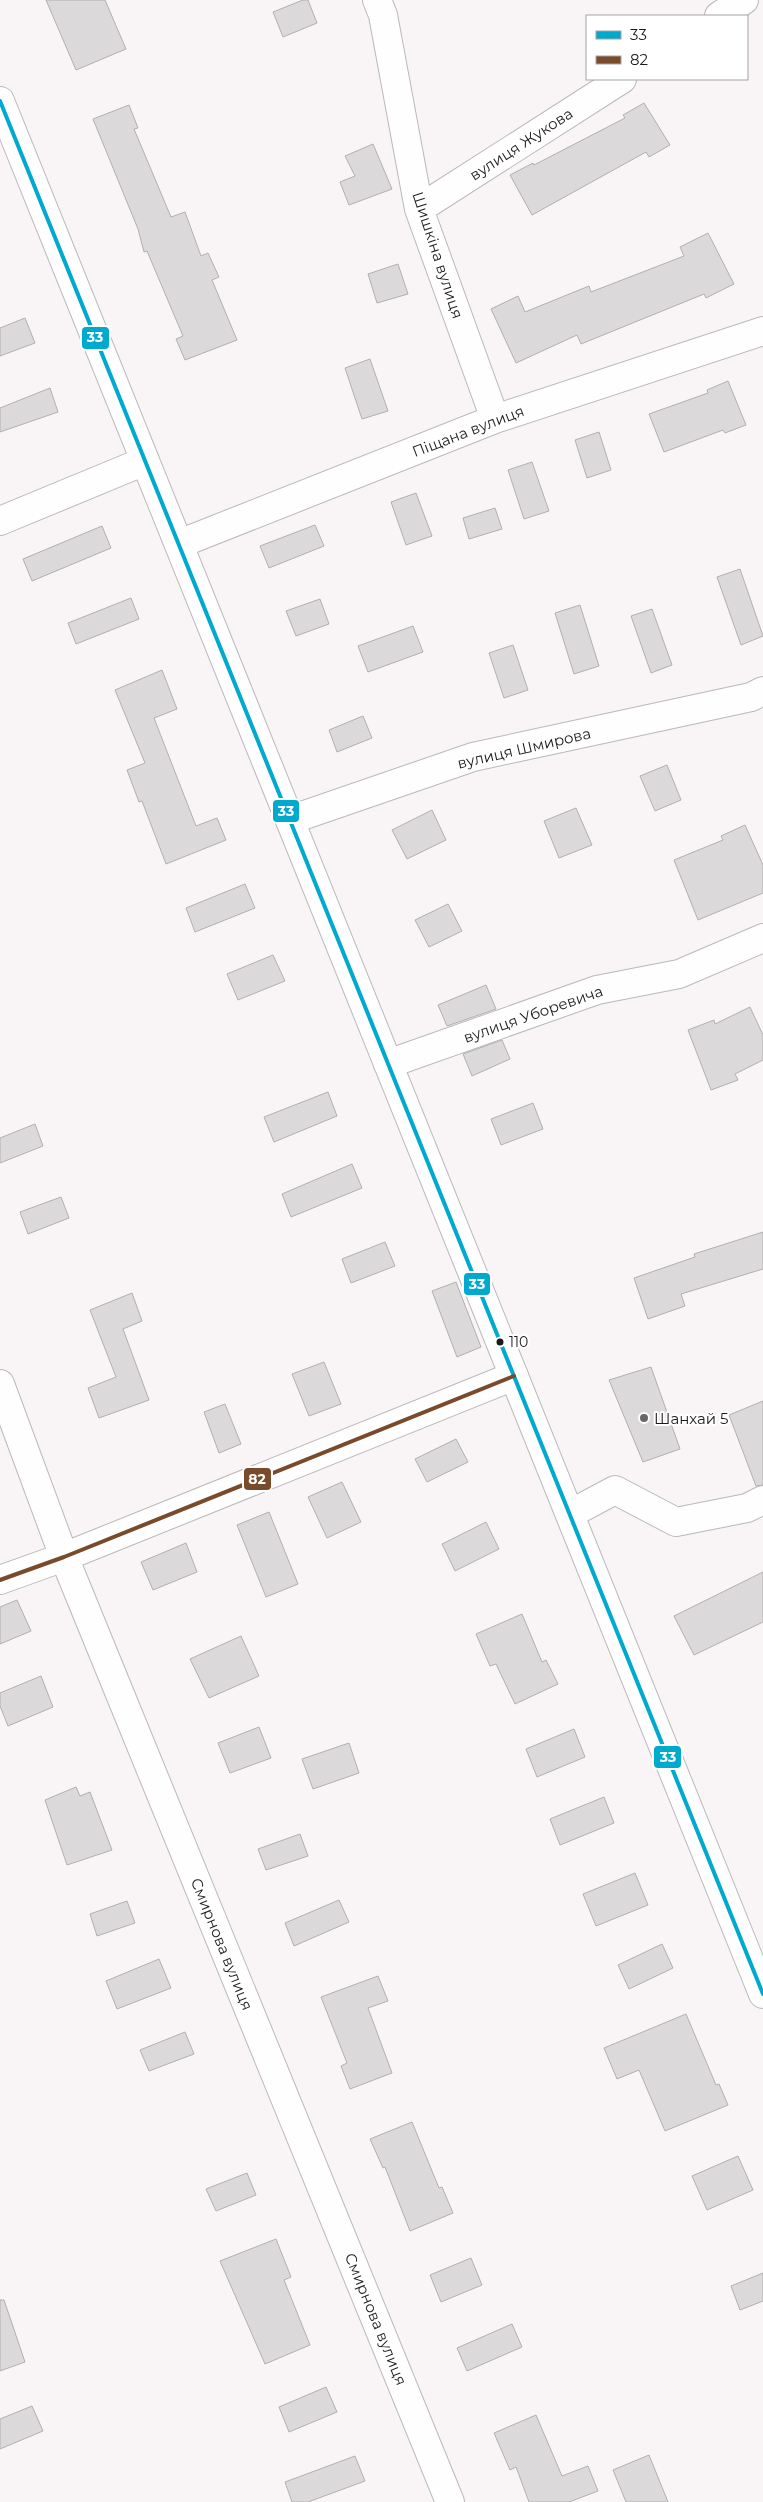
<svg xmlns="http://www.w3.org/2000/svg" width="763" height="2502" font-family="Montserrat,sans-serif">
<style>
.building{fill:#dcd9da;stroke:#b2afb1}
.lines{fill:none;stroke-linecap:round;stroke-linejoin:round}
.street-casing{stroke:#bbb8ba;stroke-width:30}
.secondary-casing{stroke:#bbb8ba;stroke-width:30}
.street{stroke:#fefefe;stroke-width:28}
.secondary{stroke:#fefefe;stroke-width:28}
.bus-1-casing{stroke:#fff;stroke-width:8}
.bus-2-casing{stroke:#fff;stroke-width:8}
.bus-1{stroke:#00a9ce;stroke-width:4}
.bus-2{stroke:#7a4b2a;stroke-width:4}
.bus-dot{fill:#1c191b;stroke:#fff;stroke-width:2}
.poi-dot{fill:#696668;stroke:#fff;stroke-width:2}
.labels{text-anchor:middle;dominant-baseline:central;stroke-width:4;stroke-linejoin:round;paint-order:stroke}
.bus-label{font-size:14px;fill:#1c191b;stroke:#fff;text-anchor:start}
.street-label{font-size:15px;fill:#1c191b;stroke:#fff}
.poi-label{font-size:15px;fill:#1c191b;stroke:#fff;text-anchor:start}
.line-badge{stroke:#fff;stroke-width:2}
.badge-label{font-size:14px;text-anchor:middle;font-weight:bold;fill:#fff}
</style>
<rect width="100%" height="100%" fill="#f9f5f7"/>
<!-- building -->
<path class="building" d="M46 0H105L126 49 76 70Z
M303 0H308L317 23 283 37 273 12Z
M644 103 670 145 649 157 646 152 532 215 510 175 533 163 534 165 625 118 623 115Z
M129 105 138 128 134 129 171 217 185 212 201 256 208 253 219 277 212 280 237 340 185 360 176 339 183 336 147 251 144 252 138 229 93 119Z
M373 144 392 189 349 205 340 182 355 176 345 156Z
M708 233 734 284 706 298 704 294 581 344 577 335 516 363 491 309 518 296 525 312 589 286 591 292 684 256 680 247Z
M398 264 408 294 377 303 368 274Z
M25 318 35 343 0 356V328Z
M370 359 388 411 362 419 345 368Z
M728 381 746 425 725 433 723 430 664 452 649 414 708 393 707 390Z
M50 388 58 412 0 432V408Z
M599 432 611 470 587 478 575 440Z
M532 462 549 511 524 519 508 470Z
M416 493 432 536 406 545 391 502Z
M495 508 502 529 469 539 463 518Z
M315 525 324 546 269 568 260 546Z
M102 526 111 548 32 581 23 559Z
M740 569 763 636 741 645 717 577Z
M131 598 139 619 76 644 68 623Z
M320 599 329 624 296 636 286 611Z
M580 605 599 666 574 674 555 613Z
M652 609 672 665 651 673 631 616Z
M413 626 423 652 368 672 358 646Z
M513 645 528 690 504 698 489 653Z
M162 670 177 709 154 718 196 826 217 818 226 840 166 864 142 801 139 802 127 770 145 763 115 690Z
M363 716 372 738 337 752 329 730Z
M667 765 681 800 655 811 640 776Z
M576 808 592 845 559 858 544 821Z
M432 810 446 840 407 859 392 830Z
M745 825 763 865V893L698 920 674 860 723 840 721 836Z
M245 884 255 908 195 932 186 908Z
M448 904 462 931 429 947 415 920Z
M273 955 285 981 238 1000 227 974Z
M486 985 496 1009 447 1026 438 1005Z
M750 1007 763 1035V1060L735 1074 738 1080 711 1090 688 1030 714 1020 715 1024Z
M502 1040 510 1059 472 1076 463 1054Z
M328 1092 337 1116 274 1142 264 1117Z
M533 1103 543 1129 501 1145 491 1119Z
M35 1124 43 1146 0 1163V1138Z
M352 1164 362 1188 291 1217 282 1194Z
M61 1197 69 1218 28 1234 20 1212Z
M763 1232V1269L681 1294 685 1306 648 1319 634 1278 695 1257 694 1254Z
M385 1242 395 1266 351 1283 342 1259Z
M456 1282 481 1347 457 1357 432 1291Z
M132 1293 142 1321 123 1329 149 1400 99 1418 88 1388 116 1377 90 1310Z
M324 1362 341 1404 309 1416 292 1374Z
M651 1367 680 1449 643 1462 609 1380Z
M763 1401V1485L756 1486 729 1415Z
M225 1404 241 1444 219 1453 204 1412Z
M456 1439 468 1462 427 1482 415 1459Z
M342 1482 361 1522 327 1538 308 1497Z
M269 1512 298 1584 266 1597 237 1525Z
M486 1522 499 1549 455 1571 442 1544Z
M186 1543 197 1572 153 1590 141 1562Z
M763 1572V1622L694 1655 674 1616Z
M17 1600 31 1631 0 1644V1607Z
M522 1614 542 1662 546 1660 558 1684 515 1704 496 1664 490 1666 476 1634Z
M241 1636 259 1676 209 1698 190 1659Z
M41 1676 53 1707 8 1726 0 1706V1693Z
M259 1727 271 1758 230 1773 218 1743Z
M574 1729 585 1757 537 1777 526 1749Z
M349 1743 359 1773 313 1789 302 1759Z
M76 1787 80 1796 90 1792 112 1850 67 1865 45 1800Z
M604 1797 614 1823 560 1845 550 1819Z
M300 1834 308 1856 266 1870 258 1849Z
M635 1873 648 1905 596 1926 583 1894Z
M339 1900 349 1922 294 1946 285 1923Z
M127 1901 135 1923 97 1936 90 1914Z
M662 1944 673 1968 629 1989 618 1965Z
M159 1959 171 1988 117 2009 106 1981Z
M378 1976 388 2001 368 2008 392 2073 350 2089 341 2066 347 2063 321 1997Z
M686 2014 716 2085 719 2084 728 2105 665 2131 639 2070 617 2079 604 2048Z
M185 2032 194 2054 149 2071 140 2050Z
M412 2122 439 2188 442 2187 453 2213 410 2231 385 2167 383 2168 370 2139Z
M738 2156 753 2190 707 2210 692 2176Z
M247 2173 256 2195 216 2211 206 2189Z
M276 2239 291 2277 284 2280 310 2345 265 2364 220 2261Z
M471 2258 482 2285 441 2302 430 2275Z
M763 2273V2301L740 2310 731 2286Z
M0 2300H4L25 2362 0 2371Z
M512 2324 522 2347 467 2371 457 2348Z
M326 2387 337 2412 289 2432 279 2407Z
M32 2406 43 2431 0 2449V2419Z
M536 2415 562 2476 588 2466 598 2491 569 2502H529L516 2467 510 2470 494 2433Z
M649 2455 668 2502H626L613 2470Z
M355 2456 365 2481 308 2502H292L285 2482Z"/>
<g class="lines">
<!-- street casing -->
<g class="street-casing">
<path id="street" d="M377 0 383 15 419 209 495 419
M719 16 744 0
M419 209 622 79
M0 521 145 461
M179 544 495 419 763 331
M290 820 473 757 751 697 763 691
M388 1064 597 990 679 974 763 938
M0 1384 64 1557 450 2502
M570 1514 615 1490 676 1522 747 1508 763 1500
M0 1580 64 1557 514 1376"/>
</g>
<!-- secondary casing -->
<g class="secondary-casing">
<path id="secondary" d="M0 101 763 1994"/>
</g>
<!-- street -->
<use href="#street" class="street"/>
<!-- secondary -->
<use href="#secondary" class="secondary"/>
<!-- bus-1 casing -->
<g class="bus-1-casing">
<path id="bus-1" d="M0 101 763 1994"/>
</g>
<!-- bus-2 casing -->
<g class="bus-2-casing">
<path id="bus-2" d="M0 1580 64 1557 514 1376"/>
</g>
<!-- bus-1 -->
<use href="#bus-1" class="bus-1"/>
<!-- bus-2 -->
<use href="#bus-2" class="bus-2"/>
</g>
<!-- markers -->
<circle class="bus-dot" cx="500" cy="1342" r="4.5"/>
<circle class="poi-dot" cx="644" cy="1418" r="5"/>
<g class="labels">
<!-- bus labels -->
<g class="bus-label">
<text x="509" y="1342">110</text>
</g>
<!-- street labels -->
<g class="street-label">
<text transform="translate(521 144) rotate(-33)">вулиця Жукова</text>
<text transform="translate(438 255) rotate(72)">Шишкіна вулиця</text>
<text transform="translate(468 431) rotate(-21)">Піщана вулиця</text>
<text transform="translate(524 748) rotate(-13)">вулиця Шмирова</text>
<text transform="translate(533 1014) rotate(-19)">вулиця Уборевича</text>
<text transform="translate(222 1944) rotate(68)">Смирнова вулиця</text>
<text transform="translate(376 2319) rotate(68)">Смирнова вулиця</text>
</g>
<!-- poi labels -->
<g class="poi-label">
<text x="654" y="1418">Шанхай 5</text>
</g>
</g>
<g class="line-badge">
<rect x="81" y="326" width="29" height="24" rx="5" fill="#00a9ce"/>
<rect x="272" y="799" width="28" height="24" rx="5" fill="#00a9ce"/>
<rect x="463" y="1272" width="28" height="24" rx="5" fill="#00a9ce"/>
<rect x="243" y="1467" width="29" height="24" rx="5" fill="#7a4b2a"/>
<rect x="653" y="1745" width="29" height="24" rx="5" fill="#00a9ce"/>
</g>
<g class="badge-label">
<text x="95" y="342">33</text>
<text x="286" y="816">33</text>
<text x="477" y="1289">33</text>
<text x="257" y="1484">82</text>
<text x="668" y="1762">33</text>
</g>
<!-- legend -->
<rect x="586" y="15" width="162" height="65" fill="#ffffff" stroke="#a4a3a4"/>
<rect x="596" y="31" width="25" height="8" fill="#00a9ce" stroke="#a4a3a4"/>
<text x="630" y="40" font-size="15" fill="#1c191b">33</text>
<rect x="596" y="56" width="25" height="8" fill="#7a4b2a" stroke="#a4a3a4"/>
<text x="630" y="65" font-size="15" fill="#1c191b">82</text>
</svg>
